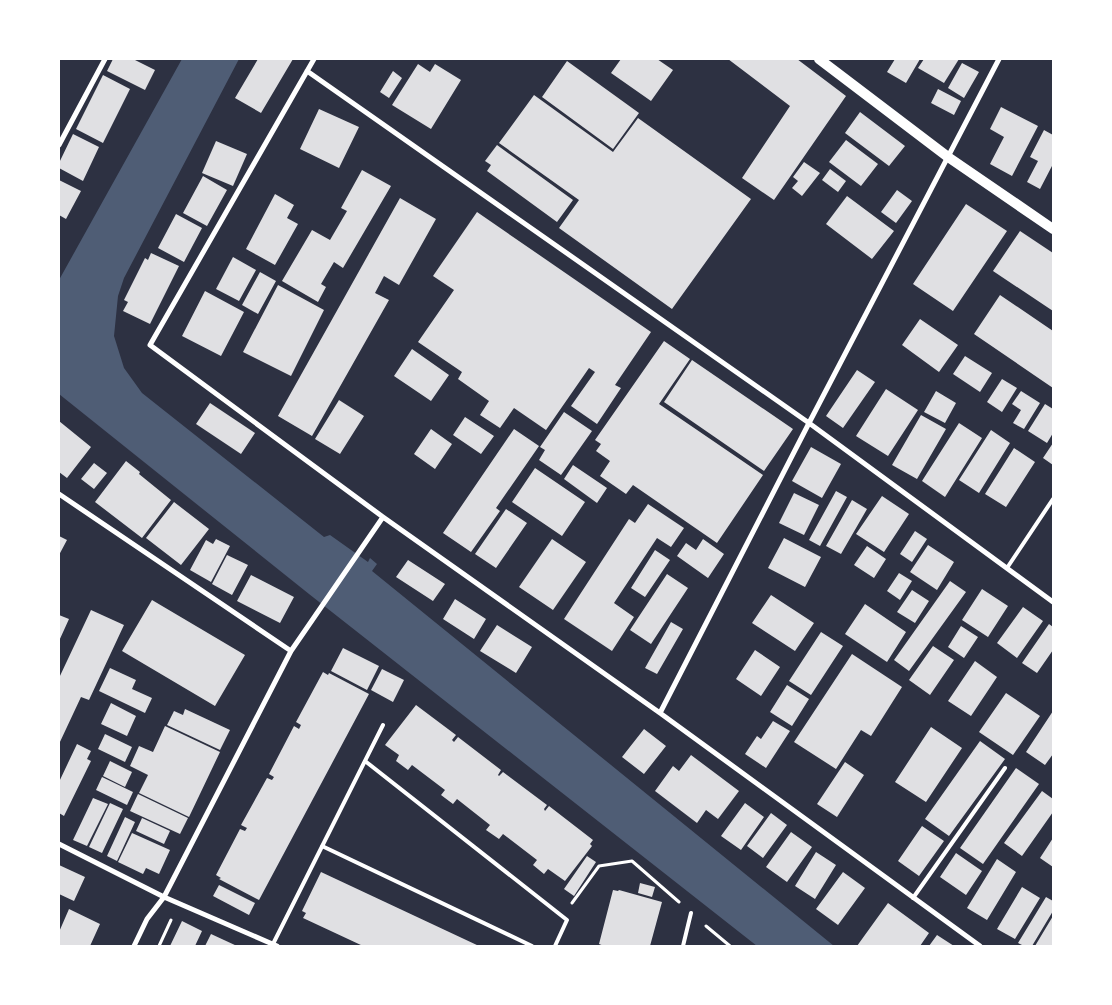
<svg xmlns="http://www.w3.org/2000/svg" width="1112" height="1005" font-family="'Space Grotesk',sans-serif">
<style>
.water{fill:#4f5d75}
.building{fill:#e0e0e3}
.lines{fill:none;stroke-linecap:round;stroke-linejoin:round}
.path{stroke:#fff;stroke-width:3}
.service{stroke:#fff;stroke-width:4}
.minor{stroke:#fff;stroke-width:5}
.secondary{stroke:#fff;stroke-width:10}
</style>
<rect width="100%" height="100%" fill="#2d3142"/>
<!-- water -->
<path class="water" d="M182 59H239L124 278 118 296 114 336 124 368 142 393 324 537 330 535 368 562 370 558 377 564 372 571 834 946H757L309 594 59 394V280Z"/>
<!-- building -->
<path class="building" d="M113 59H133L155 70 145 90 107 71Z
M258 59H293L261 113 235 98Z
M621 59H657L673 70 651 101 611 73Z
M728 59H797L846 96 774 200 742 178 790 106Z
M895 59H920L906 83 887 72Z
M924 59H959L944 83 918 68Z
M567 61 639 113 613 149 542 97Z
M962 63 979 72 964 98 948 88Z
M418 64 430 72 435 64 461 80 431 129 392 105Z
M393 71 402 78 389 98 380 92Z
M103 75 130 89 103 143 76 129Z
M938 89 961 101 954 115 931 103Z
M534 95 613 152 638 118 751 199 672 309 559 228 579 200 499 143Z
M1001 107 1038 126 1012 176 990 164 1004 137 990 129Z
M319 109 359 127 339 168 300 149Z
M860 112 905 146 889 166 845 133Z
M1044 130 1053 135V164L1040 189 1027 182 1038 161 1030 157Z
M73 134 99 147 83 181 59 168V163Z
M846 140 878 164 861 186 829 162Z
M216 141 247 154 233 186 202 173Z
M497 145 573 200 557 222 487 171 491 165 485 161Z
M804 162 820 173 802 196 792 188 798 181 793 177Z
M830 169 846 181 838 192 822 180Z
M362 170 391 186 343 268 334 262 321 284 326 287 318 302 282 281 312 230 330 240 347 211 341 208Z
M203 176 227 190 207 226 183 213Z
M59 180 81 191 66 219 59 215Z
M897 190 912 201 896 223 881 212Z
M275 194 294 205 287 218 298 224 275 265 246 249Z
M847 196 894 231 872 259 826 224Z
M400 198 436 219 399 285 384 276 375 293 389 300 312 436 278 416Z
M966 204 1007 231 953 311 913 284Z
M477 212 651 332 615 385 621 388 597 424 571 406 595 372 589 368 546 430 514 408 500 428 480 415 489 401 458 379 462 372 418 342 454 290 433 276Z
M176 214 202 228 184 262 158 248Z
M1020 231 1053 253V311L993 271Z
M151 253 179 266 150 324 123 311 128 302 124 300 145 258 148 260Z
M233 257 256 270 239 301 216 289Z
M260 272 276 281 258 314 242 305Z
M278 285 324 310 291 376 243 352Z
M205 291 244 312 221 356 182 336Z
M1000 295 1053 331V388L974 334Z
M920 319 958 345 939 372 902 345Z
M664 341 690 359 659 404 763 475 717 543 633 485 626 494 600 476 610 461 596 451 601 444 595 440Z
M412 349 449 375 431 401 394 376Z
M965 356 992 373 980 392 953 374Z
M692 360 793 429 764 471 664 402Z
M857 370 875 382 843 428 826 416Z
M1002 379 1017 388 1002 412 987 402Z
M886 389 918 410 888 456 856 436Z
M936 391 956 403 945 423 924 412Z
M1021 391 1040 403 1024 429 1013 423 1021 410 1012 404Z
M339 400 364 416 340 454 315 439Z
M210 403 255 433 241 454 196 424Z
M1045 404 1053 409V433L1047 443 1028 431Z
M564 412 592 431 561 475 539 460 545 450 540 447Z
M921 415 946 429 917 479 892 465Z
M465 417 494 436 481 454 453 435Z
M59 421 91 447 67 478 59 472Z
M959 423 982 438 945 497 922 481Z
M431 429 452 444 435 469 414 454Z
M514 429 539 446 496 508 500 511 471 552 443 533Z
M991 430 1010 443 979 493 959 480Z
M1053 443V465L1043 458Z
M811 447 841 464 822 498 792 481Z
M1014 448 1035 462 1006 507 985 494Z
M126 461 140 472 139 474 171 500 142 538 95 502Z
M94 463 107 473 94 489 81 479Z
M573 465 607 488 597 503 564 479Z
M535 468 585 502 562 536 512 502Z
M836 491 847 497 820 546 809 540Z
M794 493 819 505 804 535 779 523Z
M882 496 909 514 884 552 856 534Z
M852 500 867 509 841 554 826 546Z
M174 502 209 529 181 565 146 538Z
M648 504 684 528 671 547 657 538 614 603 634 617 612 651 564 619 629 519 635 523Z
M506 509 527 523 496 568 475 554Z
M915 531 927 539 912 562 900 554Z
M59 536 67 540 59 555Z
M784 538 821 557 805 587 768 568Z
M216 539 230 546 211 582 190 570 206 540 213 544Z
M552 539 586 562 553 610 519 587Z
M703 539 724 554 708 578 677 556 686 543 696 550Z
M928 545 954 562 937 590 910 572Z
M867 546 886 559 874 578 854 565Z
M655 550 670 560 645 597 631 588Z
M227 555 248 565 232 595 212 584Z
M408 560 445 584 433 601 396 577Z
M899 573 912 581 900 600 887 591Z
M667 574 688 588 651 644 630 630Z
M251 575 294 597 280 623 237 601Z
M950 581 966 592 909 671 894 660Z
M982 589 1008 606 988 637 962 620Z
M912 590 929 601 915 623 897 612Z
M771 595 814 623 795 651 752 623Z
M455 599 486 619 474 639 443 619Z
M152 600 245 655 215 706 122 651Z
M865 604 906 632 887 662 845 634Z
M1023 607 1043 621 1017 658 997 643Z
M91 610 124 625 89 700 81 697 59 744V678Z
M59 615 69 619 59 641Z
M671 622 683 629 657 674 645 668Z
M1049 624 1053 627V650L1037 673 1022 663Z
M497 625 532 647 516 673 480 651Z
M961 626 978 637 964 658 948 647Z
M821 632 843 646 811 695 789 681Z
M933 646 954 660 930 695 909 680Z
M343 648 379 666 367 690 331 671Z
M755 650 780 667 761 696 736 679Z
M852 654 902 687 871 736 861 730 836 769 794 742Z
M975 661 997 677 971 716 948 701Z
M110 668 136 680 132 689 152 698 145 713 99 691Z
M382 669 404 680 393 702 371 690Z
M323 672 328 675 329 673 369 694 259 900 219 879 221 878 216 875 240 829 245 831 247 828 241 825 267 778 272 780 274 777 269 774 294 726 299 729 301 725 296 722Z
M787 685 809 699 792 726 770 712Z
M1006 693 1040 716 1013 755 979 732Z
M111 703 136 716 127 736 101 724Z
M416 705 456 735 452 740 454 742 458 737 501 770 498 775 499 776 503 772 547 805 544 809 545 811 549 806 593 840 590 844 592 846 565 881 548 869 544 874 533 865 537 860 503 834 499 839 486 830 490 825 457 799 453 804 441 795 445 790 412 765 408 770 396 761 399 755 385 745Z
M185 709 230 730 220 750 167 725 174 711 183 715Z
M1053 711V754L1045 765 1026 752Z
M773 721 790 731 766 768 745 754 757 736 761 739Z
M165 726 220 752 189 817 139 793 148 775 130 766 139 746 153 752Z
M931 727 962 748 926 802 895 782Z
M644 729 666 746 644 774 622 757Z
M105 734 132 747 125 762 98 749Z
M980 741 1005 759 949 836 925 819Z
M77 744 91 751 87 759 91 761 64 816 59 813V782Z
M691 755 739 791 718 819 706 810 697 823 655 791 673 766 679 771Z
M110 761 132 772 125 787 103 776Z
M845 762 864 775 837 817 817 804Z
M1016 768 1039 784 983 864 960 848Z
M102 777 133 792 127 805 96 790Z
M1042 791 1053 799V812L1022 856 1004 843Z
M138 794 188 818 180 834 130 811Z
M93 798 108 804 87 846 73 840Z
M110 803 123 809 102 853 89 847Z
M745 803 764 817 741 850 721 836Z
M771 813 787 825 763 858 747 846Z
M125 817 135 822 117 861 107 856Z
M142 818 170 831 164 844 136 831Z
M922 826 944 841 919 876 898 861Z
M791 832 812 847 787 882 766 867Z
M132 833 170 850 159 874 146 868 143 874 118 862Z
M1053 838V867L1040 858Z
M816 852 836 865 815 899 795 886Z
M956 853 982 871 966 895 940 877Z
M587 856 596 862 574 896 564 889Z
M997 859 1016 872 987 920 967 908Z
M59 865 85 877 74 901 59 894Z
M321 872 479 946H363L303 918 306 913 302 911Z
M843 872 865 888 838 925 816 909Z
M640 883 655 887 652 897 638 893Z
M219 885 255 903 249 915 213 896Z
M1022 887 1040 898 1015 939 997 929Z
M613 890 618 891 619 890 662 902 650 946H604L599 944Z
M1046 897 1053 901V911L1032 946H1024L1018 943Z
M888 903 929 933 920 946H857Z
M69 909 100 924 90 946H59V932Z
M1053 916V946H1035Z
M182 921 202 931 195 946H170Z
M211 934 237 946H205Z
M937 935 954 946H929Z"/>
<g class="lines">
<!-- path -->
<path class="path" d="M572 903 599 866 632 861 679 902
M706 926 730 946
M159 946 171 920"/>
<!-- service -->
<path class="service" d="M1007 568 1053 499
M365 761 567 920 555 946
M322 846 532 946
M913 898 1005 768
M273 944 383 725
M683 946 691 913"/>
<!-- minor -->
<path class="minor" d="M314 59 150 345 383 517 660 713 980 946
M307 71 809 423 1053 602
M59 145 105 59
M59 494 291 651
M660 713 809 423 999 59
M59 844 164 897 277 946
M134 946 147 919 164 897 291 651 383 517"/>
<!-- secondary -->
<path class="secondary" d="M819 59 948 157 1053 229"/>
</g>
<!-- border -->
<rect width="1112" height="1005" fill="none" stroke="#ffffff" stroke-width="120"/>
</svg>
